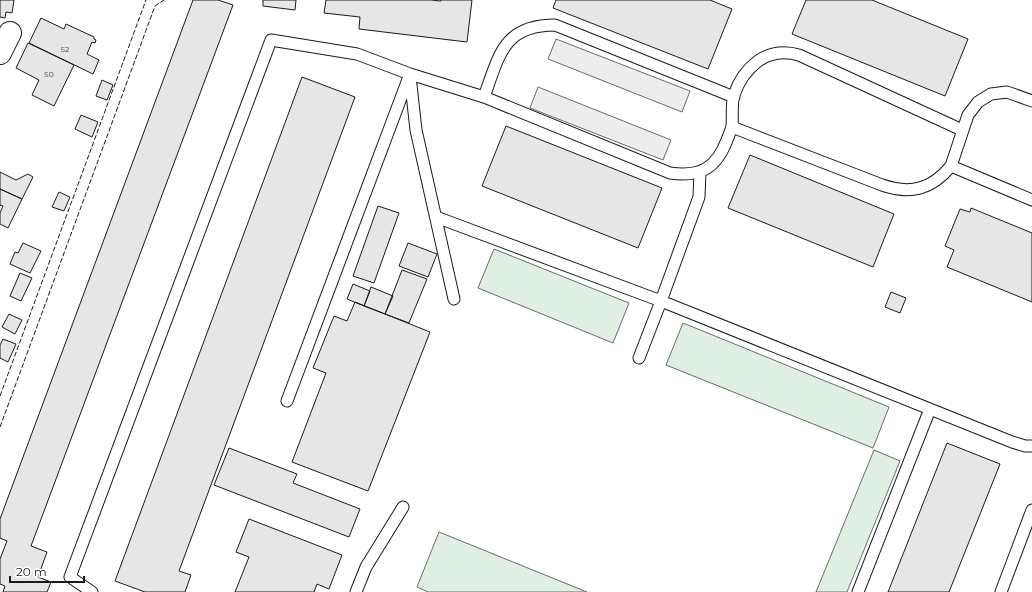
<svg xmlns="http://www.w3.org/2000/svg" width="1032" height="592" font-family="Montserrat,sans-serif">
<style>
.green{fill:#e0efe3;stroke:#6a6a6a}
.parking{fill:#ededed;stroke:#6a6a6a}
.building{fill:#e6e6e6;stroke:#1a1a1a}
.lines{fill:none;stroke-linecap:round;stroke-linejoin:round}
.lane-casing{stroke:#1a1a1a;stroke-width:13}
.street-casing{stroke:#1a1a1a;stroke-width:24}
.lane{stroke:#fff;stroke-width:11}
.street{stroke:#fff;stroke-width:22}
.fence{stroke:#1a1a1a;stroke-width:1;stroke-dasharray:5 2;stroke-linecap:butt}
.labels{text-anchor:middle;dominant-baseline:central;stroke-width:3;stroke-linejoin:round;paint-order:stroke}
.number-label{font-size:8px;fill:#4d4d4d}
</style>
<rect width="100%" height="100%" fill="#fff"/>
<!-- green -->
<path class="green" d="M494 249 629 303 613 343 478 288Z
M683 323 889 407 873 448 666 365Z
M874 450 900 461 847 592H816Z
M439 532 587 592H428L417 587Z"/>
<!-- parking -->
<path class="parking" d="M556 39 690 91 682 112 548 59Z
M538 87 671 140 663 160 530 108Z"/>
<!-- building -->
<path class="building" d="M0 0H14L12 13 6 12 5 18 0 17Z
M193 0H218L233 5 31 546 47 552 38 577 51 582 47 592H3L5 586 0 584V559L7 541 0 538V519Z
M263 0H296L295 10 263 6Z
M326 0H431L441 1V0H472L467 42 359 29 360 17 324 13Z
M556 0H710L732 9 708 69 553 8Z
M806 0H872L968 39 945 96 792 34Z
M41 18 64 29 66 24 94 37V39L96 40 95 43 92 42 87 54 99 60 93 74 29 43Z
M28 43 74 65 54 106 32 95 39 80 16 68Z
M302 77 355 97 179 571 191 575 185 592H145L115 581Z
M102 80 113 85 107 100 96 96Z
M81 115 98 122 92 137 75 129Z
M506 126 662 188 638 248 482 186Z
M750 155 894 214 873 267 728 208Z
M0 172 16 180 28 174 33 177 22 199 0 189Z
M0 189 22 199 8 228 0 224V213L3 206 0 205Z
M59 192 70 197 64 211 52 207Z
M378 206 399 213 374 283 353 276Z
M971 208 1032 233V302L947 267 954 250 945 246 960 209 970 212Z
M23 243 41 251 30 273 10 264 15 252 18 253Z
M408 243 437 254 428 277 399 266Z
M402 270 427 279 409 323 385 314Z
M20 273 32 278 21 301 10 296Z
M353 284 370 291 364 306 347 299Z
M371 287 393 296 385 314 364 306Z
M891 292 906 298 900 313 885 307Z
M355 302 430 332 368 491 292 462 326 373 313 368 334 316 347 321Z
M9 314 22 320 15 334 2 327Z
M3 339 16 344 8 362 0 358V345Z
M947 443 1000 464 949 592H888Z
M229 448 297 474 293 483 360 509 349 537 214 485Z
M249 519 342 555 329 589 317 584 314 592H235L249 557 236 552Z"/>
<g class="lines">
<!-- lane casing -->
<g class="lane-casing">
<path id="lane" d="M410 76 416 130 454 299
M484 97C499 56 503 25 555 25L734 97
M732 127 882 185C911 195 932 189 951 166L968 115 978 102 991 94 1007 92 1032 101
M951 166 1032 200
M436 217 661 301 1012 442 1025 446H1032
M639 358 661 301 699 197 700 172
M287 401 410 74
M92 592 70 577 271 40 357 54 410 74 484 97 670 173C700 177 716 169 727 140 729 135 731 130 732 126 733 116 731 105 734 95 739 80 746 70 758 61 771 52 785 51 799 55L962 130
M356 592 366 567 403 507
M858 592 930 409
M1001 592 1032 510"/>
</g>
<!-- street casing -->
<g class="street-casing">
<path id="street" d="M0 53 10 33"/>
</g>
<!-- lane -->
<use href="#lane" class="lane"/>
<!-- street -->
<use href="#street" class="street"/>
<!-- fence -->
<path class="fence" d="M0 396 146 0
M0 427 155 6 164 0"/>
</g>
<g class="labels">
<!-- number labels -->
<g class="number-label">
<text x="65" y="49">52</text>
<text x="49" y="74">50</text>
</g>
</g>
<!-- scale -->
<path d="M10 576v6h74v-6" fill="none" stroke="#1a1a1a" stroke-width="2"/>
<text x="16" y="576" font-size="12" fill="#1a1a1a" stroke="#ffffff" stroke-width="3" paint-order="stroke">20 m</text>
</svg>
